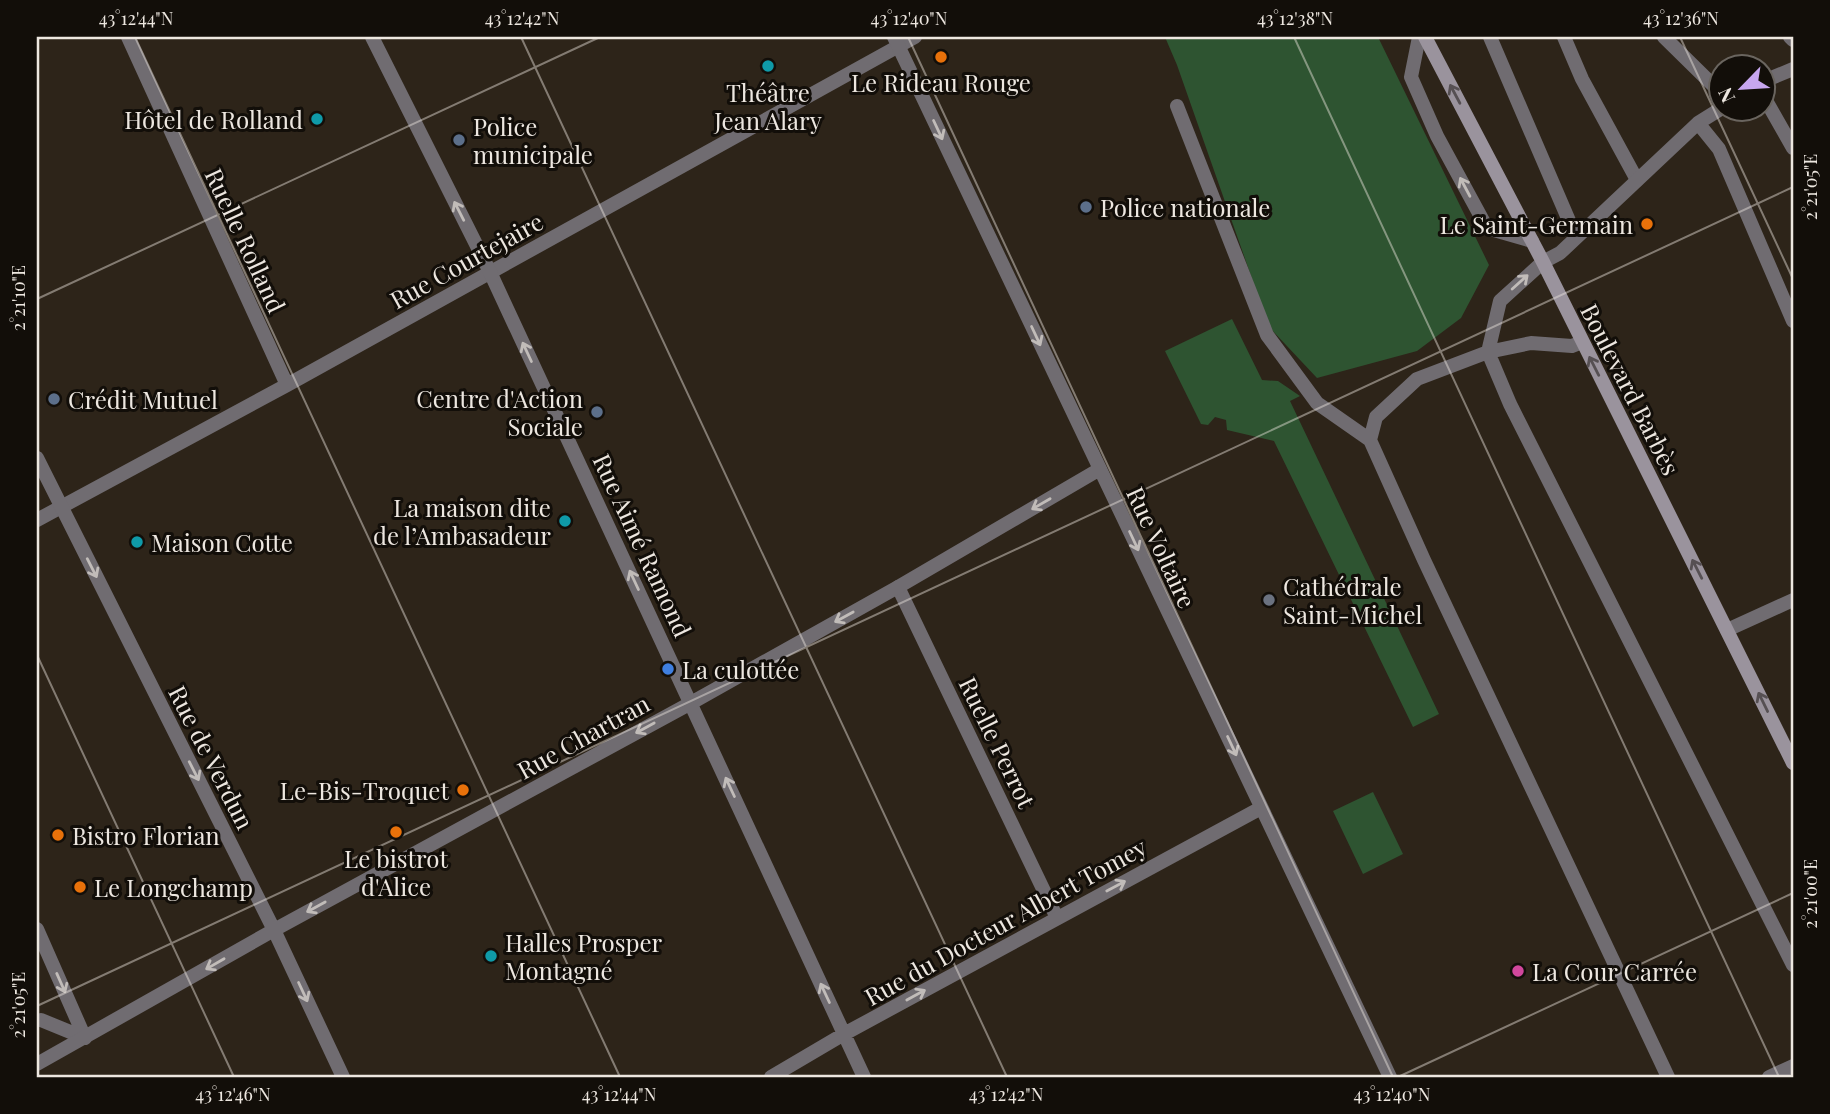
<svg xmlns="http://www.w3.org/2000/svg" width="1830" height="1114" font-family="'Playfair Display',serif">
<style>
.green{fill:#2e5431}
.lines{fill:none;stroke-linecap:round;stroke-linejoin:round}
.service{stroke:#706c71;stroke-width:14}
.pedestrian{stroke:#706c71;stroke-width:14}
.minor{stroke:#706c71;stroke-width:14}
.secondary{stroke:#9a939d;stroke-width:14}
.oneway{stroke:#565053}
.oneway2{stroke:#c1bcb9}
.ticks{fill:none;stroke:#ede7e0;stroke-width:2;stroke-opacity:0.45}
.food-dot{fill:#e8710a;stroke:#120e09;stroke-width:2.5}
.culture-dot{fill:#0f9aa8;stroke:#120e09;stroke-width:2.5}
.service-dot{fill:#5c6f8a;stroke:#120e09;stroke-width:2.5}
.worship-dot{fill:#6b7280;stroke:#120e09;stroke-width:2.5}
.shop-dot{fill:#3f7fe0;stroke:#120e09;stroke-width:2.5}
.hotel-dot{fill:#d1479c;stroke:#120e09;stroke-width:2.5}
.labels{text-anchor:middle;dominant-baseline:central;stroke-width:6;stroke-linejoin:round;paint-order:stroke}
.poi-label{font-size:24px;fill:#ede7e0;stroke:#120e09;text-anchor:start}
.street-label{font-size:24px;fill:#ede7e0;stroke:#120e09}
.neatline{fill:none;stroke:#ede7e0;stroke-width:2.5}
.ticks-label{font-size:18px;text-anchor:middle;fill:#ede7e0}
</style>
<rect width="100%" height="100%" fill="#2d2419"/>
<!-- green -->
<path class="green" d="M1165 37H1378L1489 265 1461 318 1417 351 1317 378 1269 327 1177 65Z
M1232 319 1262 380 1278 381 1300 396 1290 401 1439 714 1413 727 1274 441 1227 430 1226 420 1215 417 1208 425 1201 424 1165 351Z
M1373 792 1403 854 1363 874 1333 811Z"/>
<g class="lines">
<!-- service -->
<path class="service" d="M1419 37 1411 77 1437 136 1487 228 1532 241
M1490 37 1576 237
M1564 37 1582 79 1637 180
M1664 37 1722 94
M1790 37 1793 40
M1177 106 1267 335 1317 403 1370 440 1424 560 1668 1077
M1543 262 1500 301 1488 352 1510 404 1793 965
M1370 440 1376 417 1417 379 1488 352 1531 343 1572 346 1582 342
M898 587 1057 918"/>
<!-- pedestrian -->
<path class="pedestrian" d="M128 37 287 385
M37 520 287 385 915 37
M37 929 85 1038
M41 1020 85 1038"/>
<!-- minor -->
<path class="minor" d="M372 37 490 272 864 1077
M894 37 1390 1077
M1764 81 1793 69
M1764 97 1793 148
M1698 123 1719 149 1793 321
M1543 262 1560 253 1698 123 1722 108
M37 458 274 930 343 1077
M1727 630 1793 600
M37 1064 274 930 691 703 898 587 1100 469
M771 1077 844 1034 1261 808
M1769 1077 1793 1066"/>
<!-- secondary -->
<path class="secondary" d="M1425 37 1543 262 1793 763"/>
</g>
<!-- one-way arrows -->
<defs><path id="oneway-shaft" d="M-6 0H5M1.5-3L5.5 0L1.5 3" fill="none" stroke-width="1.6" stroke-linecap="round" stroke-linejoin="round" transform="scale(1.75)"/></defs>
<g class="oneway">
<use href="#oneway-shaft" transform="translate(1455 94) rotate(-118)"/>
<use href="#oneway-shaft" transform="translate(1594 366) rotate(-117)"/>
<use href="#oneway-shaft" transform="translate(1697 569) rotate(-117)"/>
<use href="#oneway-shaft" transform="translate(1763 702) rotate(-116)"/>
</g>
<g class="oneway2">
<use href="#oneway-shaft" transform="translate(938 130) rotate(65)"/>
<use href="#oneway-shaft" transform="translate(1465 187) rotate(-118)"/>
<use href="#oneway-shaft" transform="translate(459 211) rotate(-117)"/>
<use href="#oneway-shaft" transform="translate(1520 282) rotate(-42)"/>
<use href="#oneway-shaft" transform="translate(1036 336) rotate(65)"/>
<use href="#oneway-shaft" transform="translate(527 352) rotate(-115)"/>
<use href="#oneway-shaft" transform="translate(1041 504) rotate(150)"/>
<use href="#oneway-shaft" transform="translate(1134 541) rotate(65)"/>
<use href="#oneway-shaft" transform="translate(92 568) rotate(63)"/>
<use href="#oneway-shaft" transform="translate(634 580) rotate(-115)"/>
<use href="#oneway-shaft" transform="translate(844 617) rotate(151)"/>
<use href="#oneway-shaft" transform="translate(645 728) rotate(151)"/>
<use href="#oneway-shaft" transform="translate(1232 746) rotate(65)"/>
<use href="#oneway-shaft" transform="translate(194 771) rotate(63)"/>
<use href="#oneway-shaft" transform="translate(730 787) rotate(-115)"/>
<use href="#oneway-shaft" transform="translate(1116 886) rotate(-28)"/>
<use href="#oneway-shaft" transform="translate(316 907) rotate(151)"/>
<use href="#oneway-shaft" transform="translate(215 964) rotate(150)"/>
<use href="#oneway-shaft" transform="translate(61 983) rotate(66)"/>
<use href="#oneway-shaft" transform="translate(303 992) rotate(65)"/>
<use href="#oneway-shaft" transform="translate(825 993) rotate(-115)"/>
<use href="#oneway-shaft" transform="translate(916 995) rotate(-29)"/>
</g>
<!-- ticks -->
<path class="ticks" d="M135 37 620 1077M521 37 1007 1077M908 37 1393 1077M1294 37 1779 1077M1680 37 1793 279M37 299 600 37M37 655 234 1077M37 1006 1793 187M1398 1077 1793 893"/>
<!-- markers -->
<g class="food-dot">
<circle cx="941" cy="57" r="7"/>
<circle cx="1647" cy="224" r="7"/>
<circle cx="463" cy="790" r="7"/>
<circle cx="396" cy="832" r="7"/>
<circle cx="58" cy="835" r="7"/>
<circle cx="80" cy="887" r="7"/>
</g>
<g class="culture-dot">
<circle cx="768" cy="66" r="7"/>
<circle cx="317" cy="119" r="7"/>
<circle cx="565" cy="521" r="7"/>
<circle cx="137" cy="542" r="7"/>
<circle cx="491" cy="956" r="7"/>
</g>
<g class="service-dot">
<circle cx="459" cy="140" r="7"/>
<circle cx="1086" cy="207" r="7"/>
<circle cx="54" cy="399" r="7"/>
<circle cx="597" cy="412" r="7"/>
</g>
<circle class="worship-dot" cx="1269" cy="600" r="7"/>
<circle class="shop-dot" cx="668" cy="669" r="7"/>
<circle class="hotel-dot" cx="1518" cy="971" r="7"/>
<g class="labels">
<!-- poi labels -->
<g class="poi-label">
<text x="941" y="82" text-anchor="middle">Le Rideau Rouge</text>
<text x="768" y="92" text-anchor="middle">Théâtre<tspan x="768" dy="28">Jean Alary</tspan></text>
<text x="303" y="119" text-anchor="end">Hôtel de Rolland</text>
<text x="473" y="126">Police<tspan x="473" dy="28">municipale</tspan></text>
<text x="1100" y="207">Police nationale</text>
<text x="1633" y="224" text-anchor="end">Le Saint-Germain</text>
<text x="583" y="398" text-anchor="end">Centre d'Action<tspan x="583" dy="28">Sociale</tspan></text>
<text x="68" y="399">Crédit Mutuel</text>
<text x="551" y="507" text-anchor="end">La maison dite<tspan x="551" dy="28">de l’Ambasadeur</tspan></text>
<text x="151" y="542">Maison Cotte</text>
<text x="1283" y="586">Cathédrale<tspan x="1283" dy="28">Saint-Michel</tspan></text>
<text x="682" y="669">La culottée</text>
<text x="449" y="790" text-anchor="end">Le-Bis-Troquet</text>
<text x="72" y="835">Bistro Florian</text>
<text x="396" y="858" text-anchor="middle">Le bistrot<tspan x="396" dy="28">d'Alice</tspan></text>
<text x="94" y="887">Le Longchamp</text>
<text x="505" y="942">Halles Prosper<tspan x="505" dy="28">Montagné</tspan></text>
<text x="1532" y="971">La Cour Carrée</text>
</g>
<!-- street labels -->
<g class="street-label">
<text transform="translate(246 240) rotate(65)">Ruelle Rolland</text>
<text transform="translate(466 260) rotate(-29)">Rue Courtejaire</text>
<text transform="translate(1631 389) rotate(63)">Boulevard Barbès</text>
<text transform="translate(643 545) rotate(65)">Rue Aimé Ramond</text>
<text transform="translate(1162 547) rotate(65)">Rue Voltaire</text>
<text transform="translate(583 736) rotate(-29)">Rue Chartran</text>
<text transform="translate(998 742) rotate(64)">Ruelle Perrot</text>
<text transform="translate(212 757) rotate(63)">Rue de Verdun</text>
<text transform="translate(1005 921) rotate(-29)">Rue du Docteur Albert Tomey</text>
</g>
</g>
<!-- border -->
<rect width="1830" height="1114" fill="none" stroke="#120e09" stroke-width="77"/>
<!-- north arrow -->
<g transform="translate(1742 88) rotate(245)"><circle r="33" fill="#120e09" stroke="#6a655f" stroke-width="2"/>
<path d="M0-5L12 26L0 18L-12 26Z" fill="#c7a6ef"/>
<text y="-10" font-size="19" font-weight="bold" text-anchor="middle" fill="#ede7e0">N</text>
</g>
<rect x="38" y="38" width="1754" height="1038" class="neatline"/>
<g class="ticks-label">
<text x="136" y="25">43°12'44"N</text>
<text x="522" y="25">43°12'42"N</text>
<text x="909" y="25">43°12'40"N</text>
<text x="1295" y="25">43°12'38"N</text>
<text x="1681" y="25">43°12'36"N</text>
<text transform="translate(1811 187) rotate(-90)" y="6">2°21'05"E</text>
<text transform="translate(19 298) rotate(-90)" y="6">2°21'10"E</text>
<text transform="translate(1811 894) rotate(-90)" y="6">2°21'00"E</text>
<text transform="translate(19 1005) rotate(-90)" y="6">2°21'05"E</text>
<text x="233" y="1101">43°12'46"N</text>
<text x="619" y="1101">43°12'44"N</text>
<text x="1006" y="1101">43°12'42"N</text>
<text x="1392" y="1101">43°12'40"N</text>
</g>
</svg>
